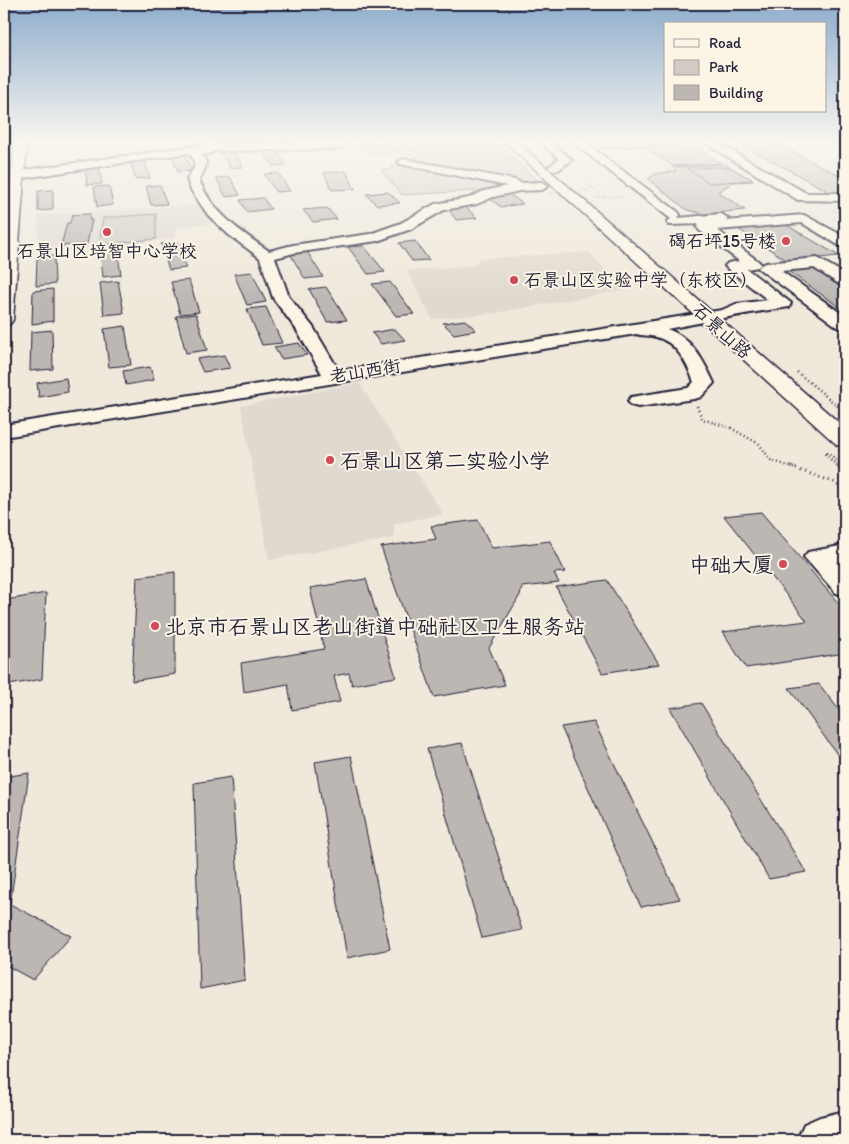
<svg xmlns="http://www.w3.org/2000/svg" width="849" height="1144" font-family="Itim,'LXGW WenKai TC',sans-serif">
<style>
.built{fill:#e0d9cf}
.green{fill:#d1cbc3;stroke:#7a767f}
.building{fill:#bcb7b3;stroke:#22223b}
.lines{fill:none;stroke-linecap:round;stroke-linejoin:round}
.minor-casing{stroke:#22223b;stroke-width:4}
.major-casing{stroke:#22223b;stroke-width:3}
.highway-casing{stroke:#22223b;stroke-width:3}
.path-far2{stroke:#22223b;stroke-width:1;stroke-dasharray:0.5 2;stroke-linecap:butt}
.path-far1{stroke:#22223b;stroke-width:2.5;stroke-dasharray:1 3;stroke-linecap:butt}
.path{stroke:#22223b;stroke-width:3;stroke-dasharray:1 4;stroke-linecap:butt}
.minor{fill:#fcf5e5;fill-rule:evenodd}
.major{fill:#fcf5e5;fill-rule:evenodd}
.highway{fill:#fcf5e5;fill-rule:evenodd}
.path-bridge{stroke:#22223b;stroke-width:1;stroke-dasharray:0.5 2;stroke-linecap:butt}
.poi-dot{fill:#d1495b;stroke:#fcf5e5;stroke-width:2}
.labels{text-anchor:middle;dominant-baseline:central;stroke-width:4;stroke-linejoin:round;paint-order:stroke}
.far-poi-label{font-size:18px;fill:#22223b;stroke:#fcf5e5;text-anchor:end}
.far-street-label{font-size:18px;fill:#22223b;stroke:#fcf5e5}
.poi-label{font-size:21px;fill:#22223b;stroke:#fcf5e5;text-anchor:start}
</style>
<rect width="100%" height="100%" fill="#efe8db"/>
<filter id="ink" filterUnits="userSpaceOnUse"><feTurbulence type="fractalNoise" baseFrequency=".02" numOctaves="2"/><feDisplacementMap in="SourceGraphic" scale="10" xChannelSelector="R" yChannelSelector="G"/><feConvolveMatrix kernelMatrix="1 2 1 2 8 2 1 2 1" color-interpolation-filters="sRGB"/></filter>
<g filter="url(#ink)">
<!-- built -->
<path class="built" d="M200 205 216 223 176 227V238L38 255V215Z
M589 252 625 290 495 313 432 319 407 271 475 265 478 259Z
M359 383 443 514 394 524V538L269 560 241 406Z"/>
<!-- green -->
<path class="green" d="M432 141H494L539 182 526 183 406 161 423 155 406 149 382 154 356 148H388L385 143Z
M407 164 502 182 510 189 402 195 381 170 393 169 392 166Z
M156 214V239L99 245 103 218Z"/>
<!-- building -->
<path class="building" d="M357 141H373L377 145 361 146Z
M590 141H654L660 145 601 149Z
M762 141 769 145H779L845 178V194H833L739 143Z
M688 144 721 163 673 166 643 147Z
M275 149 286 165 273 166 262 150Z
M234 151 243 167 230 168 221 152Z
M185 155 192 171 178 172 172 156Z
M145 161 150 178 135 179 131 162Z
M725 164 754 181 733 182 718 192 745 210 704 214 687 210 648 179 655 174 676 171 672 167Z
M99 167 102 184 87 185 85 168Z
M729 167 753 180 710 183 686 168Z
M346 171 355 189 332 190 324 173Z
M278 173 290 191 276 192 264 174Z
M230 177 240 195 226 197 216 178Z
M160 185 167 204 151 205 146 186Z
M109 186 113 205 97 207 94 187Z
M53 190V210L38 211V191Z
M388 192 400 203 377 205 366 194Z
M508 193 523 204 501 207 486 196Z
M263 198 271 209 247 212 240 200Z
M466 207 477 218 456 220 448 208Z
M327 208 337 219 313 222 303 210Z
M90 214 89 220H92L87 244 61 246 67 223H70L72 215Z
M783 223 839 256 788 261 735 227Z
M415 241 429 260 412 261 399 243Z
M178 242 186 268 169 270 161 244Z
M364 246 385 272 368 274 348 247Z
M117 248 121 275 103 277 100 250Z
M306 250 323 277 305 279 289 252Z
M54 256 55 284 36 286 37 258Z
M819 269 845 286V311L788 271Z
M252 272 266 302 247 305 234 274Z
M189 280 199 312 180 314 171 282Z
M118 281 124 313 104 315 100 283Z
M390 282 414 314 396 316 372 284Z
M326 287 347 320 327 322 309 289Z
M53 289V321L32 324 33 291Z
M266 307 282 343 262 345 247 309Z
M196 314 207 350 186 353 176 316Z
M465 320 476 330 454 334 443 323Z
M125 326 131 365 109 367 104 329Z
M395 329 405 340 381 344 372 333Z
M52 330 53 369 30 371 31 332Z
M299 343 307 355 281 359 274 347Z
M224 355 230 368 203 372 197 359Z
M150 367 154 380 126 385 123 371Z
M66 378 68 392 39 397 37 383Z
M761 512 845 611V653L746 668 723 632 807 621 724 516Z
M478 520 492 548 550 541 565 572 554 573 559 583 522 587 520 595 489 648 505 685 434 697 381 547 436 539 431 526Z
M175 572V674L132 681 137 577Z
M366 579 396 677 352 685 349 673 334 676 340 702 292 710 288 684 244 692 241 663 324 649 310 588Z
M607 580 659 664 602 673 556 587Z
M46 593 42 679 4 686V624L6 600Z
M819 684 845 718V765L789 688Z
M701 703 806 872 769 879 670 708Z
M594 722 680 899 641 907 561 727Z
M462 743 522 930 482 938 427 749Z
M351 756 390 949 347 958 315 762Z
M29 773 10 904 71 936 33 980 4 964V777Z
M231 777 245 980 200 989 194 783Z"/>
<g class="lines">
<!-- minor casing -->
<g class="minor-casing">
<path id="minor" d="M205 141H215L214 145 347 141 342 148 338 149 213 151 212 153 202 155C210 163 204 171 199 179 211 212 241 232 269 251L293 245 370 234 401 223 435 204 469 198 484 191 507 186 400 164 398 162 404 159 515 180 521 183 542 182 548 186 542 190 519 191 493 197 477 204 444 210 411 229 377 241 294 253 275 258 289 297 313 327 339 371 722 310 736 304 768 300 728 269 725 266 728 263 739 261 699 230 697 227 700 224 669 225 667 222 671 219 571 141H583L678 212 680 215 678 218 721 214 728 218 725 221 804 215 845 237V247L840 246 802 223 717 230 758 261 761 264 758 267 747 269 791 303 789 307 783 308C744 313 706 322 667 329 691 337 704 361 714 383L701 397 694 399 638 407 631 405 628 401 631 397 688 388 694 382C687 364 677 342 656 337 649 335 642 336 636 334L4 437V425L322 374 296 329 273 298 260 258 229 235 208 215 191 190 187 179 194 168V160L189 153 18 179 12 175 18 171 203 145Z
M539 141H550L572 160 558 170H550L548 167 559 159Z
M702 141H714L806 193H845V201L798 200Z
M817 258 845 274V286L839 284 814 268 781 271 845 316V329L839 328 758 268 761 265 766 263Z
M845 545V561L836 562 845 571V595L836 593 804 557 808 552Z
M845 1111V1140H797L804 1124 820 1117Z"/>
</g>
<!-- major casing -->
<g class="major-casing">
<path id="major" d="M15 141H27L13 320 10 324 4 325V243Z"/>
</g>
<!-- highway casing -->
<g class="highway-casing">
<path id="highway" d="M504 141H516L845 428V447L837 445Z"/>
</g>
<!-- path-far2 -->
<path class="path-far2" d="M610 149 635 148 669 170 655 172 645 177
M723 164 721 166 745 180
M668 169 721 166
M584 182 604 197 594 198
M604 197 625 196
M834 210 843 215 845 220"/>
<!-- path-far1 -->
<path class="path-far1" d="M797 372 845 412
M697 406 702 419 731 428 759 444 771 460 794 468
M840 455 845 460
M840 468 824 453H829L845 468"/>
<!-- path -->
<path class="path" d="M791 467 836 483 845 493
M838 467 845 473
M843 467 845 468"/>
<!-- minor -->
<use href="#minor" class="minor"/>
<!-- major -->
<use href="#major" class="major"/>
<!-- highway -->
<use href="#highway" class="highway"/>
<!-- path-bridge -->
<path class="path-bridge" d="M550 193 594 190"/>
</g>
</g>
<!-- sky -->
<linearGradient id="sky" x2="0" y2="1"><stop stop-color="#8dadcc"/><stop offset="0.47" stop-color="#f8f5ef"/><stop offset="1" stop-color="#f8f5ef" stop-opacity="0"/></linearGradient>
<rect width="849" height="301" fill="url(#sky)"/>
<!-- markers -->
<g class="poi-dot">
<circle cx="107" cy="232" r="5"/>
<circle cx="786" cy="241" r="5"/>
<circle cx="514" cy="280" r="5"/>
<circle cx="330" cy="460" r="5"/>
<circle cx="783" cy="564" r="5"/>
<circle cx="155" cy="626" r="5"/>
</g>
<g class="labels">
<!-- far-poi labels -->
<g class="far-poi-label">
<text x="776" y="241">碣石坪15号楼</text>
<text x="107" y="251" text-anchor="middle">石景山区培智中心学校</text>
<text x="524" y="280" text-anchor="start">石景山区实验中学（东校区）</text>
</g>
<!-- far-street labels -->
<g class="far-street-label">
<text transform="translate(722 331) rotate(42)">石景山路</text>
<text transform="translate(365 371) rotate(-9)">老山西街</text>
</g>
<!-- poi labels -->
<g class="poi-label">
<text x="340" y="460">石景山区第二实验小学</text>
<text x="773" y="564" text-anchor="end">中础大厦</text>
<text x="165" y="626">北京市石景山区老山街道中础社区卫生服务站</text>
</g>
</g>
<!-- margin -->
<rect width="849" height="1144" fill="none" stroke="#fcf5e5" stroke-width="20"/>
<rect x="10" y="10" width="829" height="1124" fill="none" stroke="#22223b" stroke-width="2" filter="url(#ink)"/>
<!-- legend -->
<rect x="664" y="22" width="162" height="90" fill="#fcf5e5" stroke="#a5a1a1"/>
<rect x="674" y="39" width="25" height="8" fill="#fcf5e5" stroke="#a5a1a1"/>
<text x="709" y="48" font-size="15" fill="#22223b">Road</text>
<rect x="674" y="60" width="25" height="15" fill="#d1cbc3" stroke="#a5a1a1"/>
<text x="709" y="72" font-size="15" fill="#22223b">Park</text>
<rect x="674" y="85" width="25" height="15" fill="#bcb7b3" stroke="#a5a1a1"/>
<text x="709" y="98" font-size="15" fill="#22223b">Building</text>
</svg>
